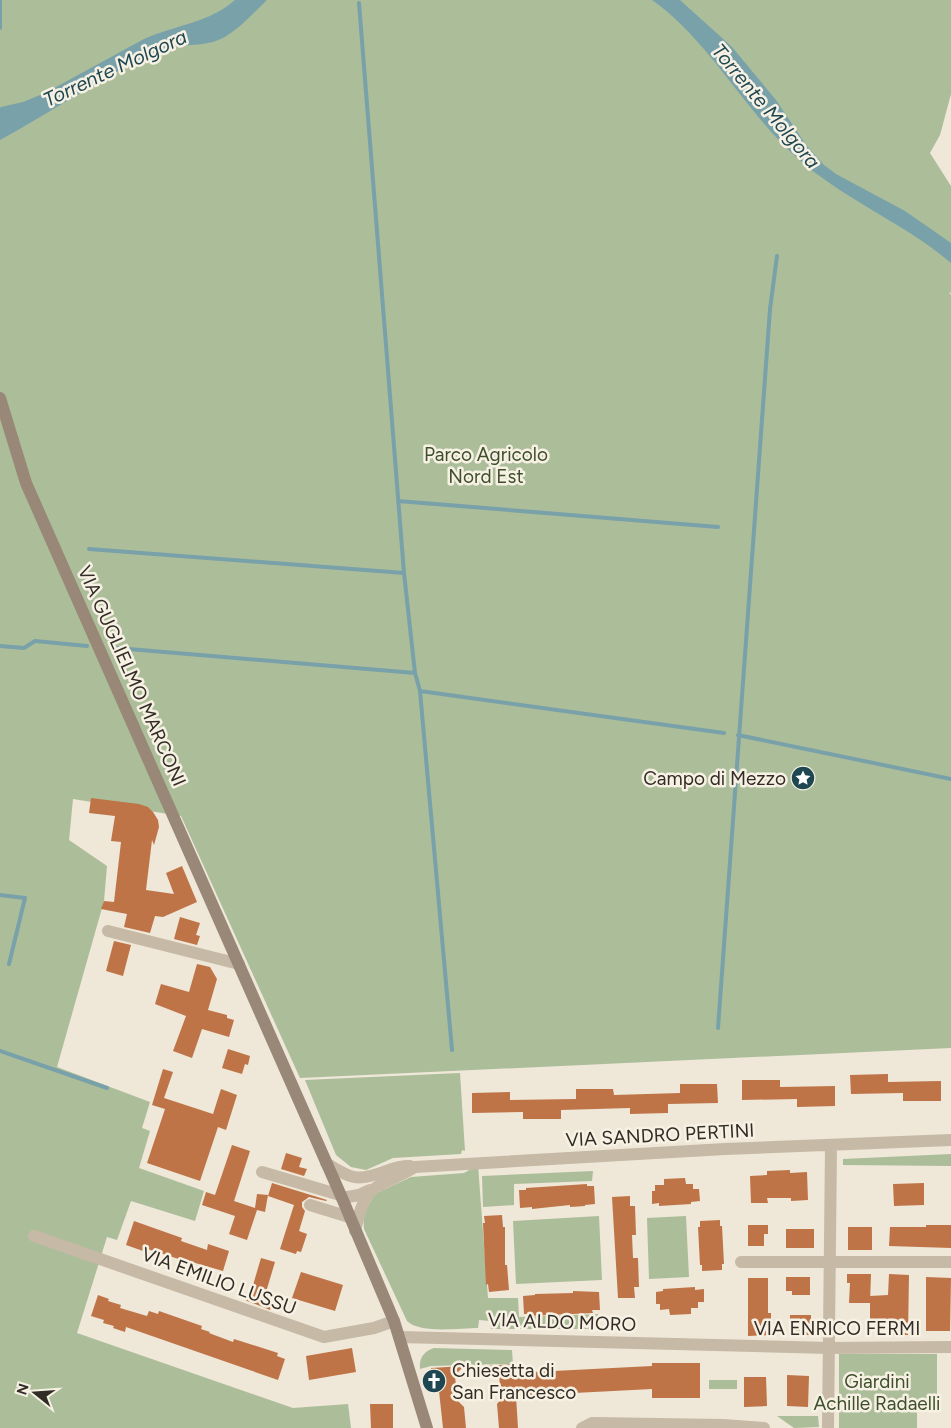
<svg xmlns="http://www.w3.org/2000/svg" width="951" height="1428" font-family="Figtree,sans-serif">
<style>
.green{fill:#acbd9a}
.water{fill:#79a1aa}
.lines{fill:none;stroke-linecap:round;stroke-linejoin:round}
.stream{stroke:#79a1aa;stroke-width:4}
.building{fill:#be7447}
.street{stroke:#c6b9a5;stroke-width:12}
.secondary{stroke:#987;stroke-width:12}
.labels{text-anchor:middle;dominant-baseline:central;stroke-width:5;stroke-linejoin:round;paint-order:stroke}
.park-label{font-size:19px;fill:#3d4f2b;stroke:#f7f1e4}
.street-label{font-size:19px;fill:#322c26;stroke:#f7f1e4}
.poi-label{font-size:19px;fill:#322c26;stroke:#f7f1e4;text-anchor:end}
.water-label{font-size:20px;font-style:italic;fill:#1e4751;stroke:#f7f1e4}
</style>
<rect width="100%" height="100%" fill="#efe7d8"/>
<!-- green -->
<path class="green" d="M0 0H951V94L940 135 930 153 951 186V293L949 292 951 295V1048L300 1078 181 816 73 799 69 840 107 866 104 901 57 1067 150 1102 142 1128 150 1131 139 1168 204 1191 195 1221 131 1201 117 1240 107 1237 77 1333 293 1408 348 1404 351 1428H0Z
M460 1073 465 1151 462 1150 461 1154 393 1158 366 1170 351 1167 336 1155 305 1080Z
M951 1154V1166L843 1165V1159Z
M478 1165 488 1298H518L519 1317 598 1314 599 1329H491L490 1321 479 1320 478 1328C460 1328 420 1334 407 1321L364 1229 363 1215 375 1194 411 1177 464 1173Z
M593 1171 592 1181 514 1184V1205L483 1207 482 1176Z
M599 1216 602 1280 516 1284 513 1221Z
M686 1216 689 1277 649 1279 647 1218Z
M434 1348 512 1350 513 1364 431 1366 420 1369C419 1358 424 1351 434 1348Z
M839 1354H937V1408L917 1407V1428H839Z
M709 1380H737V1389H709Z
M777 1416H818L819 1427 794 1428Z"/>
<!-- water -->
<path class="water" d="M235 0H267C252 14 234 36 213 42 193 47 174 43 153 53 100 78 52 112 0 140V108L1 107 23 102 45 93 144 39C175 25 209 23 235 0Z
M652 0H680L732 47 776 100 806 145 824 165 836 174 905 211 951 243V263C903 222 842 199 795 156 744 110 708 39 652 0Z"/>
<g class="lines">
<!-- stream -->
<path class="stream" d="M359 3 404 573 415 673 420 691 452 1050
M0 28V0
M398 501 718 527
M89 549 404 573
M0 646 24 648 35 641 87 646
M117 648 415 673
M420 691 724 733
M738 735 951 779
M0 895 25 898 9 964
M718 1028 770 309 777 256
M0 1051 107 1088"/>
</g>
<!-- building -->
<path class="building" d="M91 798 139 804 148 807 153 812 158 820 159 827 154 845 152 840 146 890 174 894 166 873 182 866 197 902 163 917 155 916 150 933 124 927 127 914 101 909 104 901 114 902 121 842 111 841 115 816 89 813Z
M180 917 200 923 196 935 200 936 197 945 174 939Z
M114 941 131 945 123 976 106 971Z
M197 964 210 967 217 979 208 1010 227 1015V1018L234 1020 229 1037 202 1029 192 1058 173 1051 186 1016 155 1004 161 984 189 992Z
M228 1049 250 1056 248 1065 245 1064 242 1074 222 1068Z
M163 1069 173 1072 164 1098 213 1114 221 1089 237 1095 226 1130 218 1127 200 1181 147 1163 165 1109 152 1105Z
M888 1074V1082L941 1081V1101H903V1093L851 1094 850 1075Z
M742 1080H780V1087L835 1086V1106L797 1107V1099L742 1100Z
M680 1084H717L718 1103 668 1104V1113L630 1114V1108L561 1110V1119H523V1112L472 1113V1093L510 1092V1100L576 1099V1089H613L614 1095 680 1093Z
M232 1145 250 1151 234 1201 255 1208 257 1194 268 1195 265 1212 257 1210 247 1240 229 1234 235 1216 202 1205 206 1192 215 1195Z
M286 1153 302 1158 299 1167 307 1169 304 1176 281 1169Z
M790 1170V1173L807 1172 808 1200 791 1201V1198H767L768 1203H751L750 1176 767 1175V1171Z
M685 1178 686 1184H693V1189H699L700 1201 691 1202V1204L659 1206V1203L652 1204V1191H655V1185H664V1179Z
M272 1183 327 1200 326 1201 309 1197 302 1202V1207L305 1211 299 1231 307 1234 301 1252 297 1251 296 1254 280 1249 294 1205 268 1196Z
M924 1183V1205L894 1206 893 1184Z
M587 1184V1186H594L595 1204 585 1205V1206L570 1207V1205L532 1209V1207L520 1208 519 1190H526V1188Z
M630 1196V1206H635L636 1235H632L633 1258H638L639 1287H634L635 1298H618L612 1197Z
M502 1215 503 1227H505V1265H507L509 1290 489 1292 488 1284 486 1285 483 1223H485L484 1216Z
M720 1220V1226H722L724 1264H722V1270L702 1271V1265H700L698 1227H700V1221Z
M134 1221 182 1238 181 1241 207 1250 208 1244 229 1251 223 1271 185 1260V1261L147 1249 146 1252 126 1245Z
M748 1225H768V1234H764V1246H748Z
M926 1225H951V1248L889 1246 890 1227H926Z
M848 1227H872V1250H848Z
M786 1229H814V1248H786Z
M261 1258 275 1262 266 1292 275 1295 270 1310 245 1300 248 1291 251 1292Z
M301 1272 343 1285 335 1311 292 1298Z
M847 1274H871L870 1303H849L850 1283H847Z
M889 1274 909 1275 908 1335H888V1323H870V1296L888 1295Z
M786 1277H810V1295H792V1291H786Z
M926 1277 951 1278 950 1331H926Z
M748 1278H768V1313H771V1335L748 1336Z
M695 1287V1290L704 1289V1302H698V1308H691V1314L670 1315 669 1309 660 1310V1304H656V1292L663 1291V1289Z
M573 1291 599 1292 600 1310H592L593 1313 531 1316V1314H524L523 1296 535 1295V1294L573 1293Z
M98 1295 109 1299 108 1301 121 1305 120 1308 147 1316 149 1311 158 1314 159 1311 202 1326 201 1329 210 1332 209 1333 233 1342 234 1339 278 1353 277 1356 285 1359 278 1380 126 1327 125 1332 113 1328 114 1326 103 1323 104 1320 91 1316Z
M790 1315H811V1335H790Z
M352 1348 356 1372 309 1380 306 1356Z
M652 1363H700V1398H652V1389L516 1396 518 1428H499L497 1404 501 1399 499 1374 483 1366 513 1364 514 1373 652 1366Z
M464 1366 455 1375 457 1400 464 1407 466 1428H443L439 1391 430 1385 431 1368Z
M787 1375 809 1376 808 1407 787 1406Z
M744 1377H766L767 1406 744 1407Z
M370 1404H393V1428H371Z"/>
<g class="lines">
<!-- street -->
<path class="street" d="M108 931 239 964
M326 1163C351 1179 357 1182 386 1171 394 1168 401 1166 410 1166
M262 1172 340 1195
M342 1198 359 1195 370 1190
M310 1205 349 1217
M355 1231C366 1179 376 1191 415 1167L725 1149 951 1140
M34 1236 324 1337 374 1328 394 1321
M741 1262H951
M399 1337 829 1348 951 1347
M582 1428 592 1423 723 1425 764 1428
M828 1428 831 1146"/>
<!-- secondary -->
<path class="secondary" d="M0 398 26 483 342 1198 394 1321 427 1428"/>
</g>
<!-- icons -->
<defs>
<g id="sight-disc" transform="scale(1.25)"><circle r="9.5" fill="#1e4751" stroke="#f7f1e4"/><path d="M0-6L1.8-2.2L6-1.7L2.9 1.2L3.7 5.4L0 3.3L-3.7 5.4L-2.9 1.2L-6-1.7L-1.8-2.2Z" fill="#fff"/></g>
<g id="church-disc" transform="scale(1.25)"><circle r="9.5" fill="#1e4751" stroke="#f7f1e4"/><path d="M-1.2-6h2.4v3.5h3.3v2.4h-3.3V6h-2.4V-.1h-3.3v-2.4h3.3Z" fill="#fff"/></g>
</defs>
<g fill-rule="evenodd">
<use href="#sight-disc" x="803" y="778"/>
<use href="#church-disc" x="434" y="1381"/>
</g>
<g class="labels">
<!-- park labels -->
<g class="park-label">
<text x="486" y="454">Parco Agricolo<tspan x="486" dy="22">Nord Est</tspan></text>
<text x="877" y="1381">Giardini<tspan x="877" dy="22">Achille Radaelli</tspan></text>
</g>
<!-- street labels -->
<g class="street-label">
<text transform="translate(132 676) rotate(66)">VIA GUGLIELMO MARCONI</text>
<text transform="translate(660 1135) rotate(-3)">VIA SANDRO PERTINI</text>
<text transform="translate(219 1281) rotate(20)">VIA EMILIO LUSSU</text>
<text transform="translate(562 1322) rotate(2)">VIA ALDO MORO</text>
<text x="837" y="1328">VIA ENRICO FERMI</text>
</g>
<!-- poi labels -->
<g class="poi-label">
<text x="786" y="778">Campo di Mezzo</text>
<text x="452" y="1370" text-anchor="start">Chiesetta di<tspan x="452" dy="22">San Francesco</tspan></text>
</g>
<!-- water labels -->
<g class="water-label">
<text transform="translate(115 68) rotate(-25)">Torrente Molgora</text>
<text transform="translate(766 106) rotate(50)">Torrente Molgora</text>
</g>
</g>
<!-- north arrow -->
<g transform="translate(35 1393) rotate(287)" stroke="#f7f1e4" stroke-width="4" paint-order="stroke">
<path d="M0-4L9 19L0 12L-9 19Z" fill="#322c26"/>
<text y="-8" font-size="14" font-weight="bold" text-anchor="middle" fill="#322c26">N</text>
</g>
</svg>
